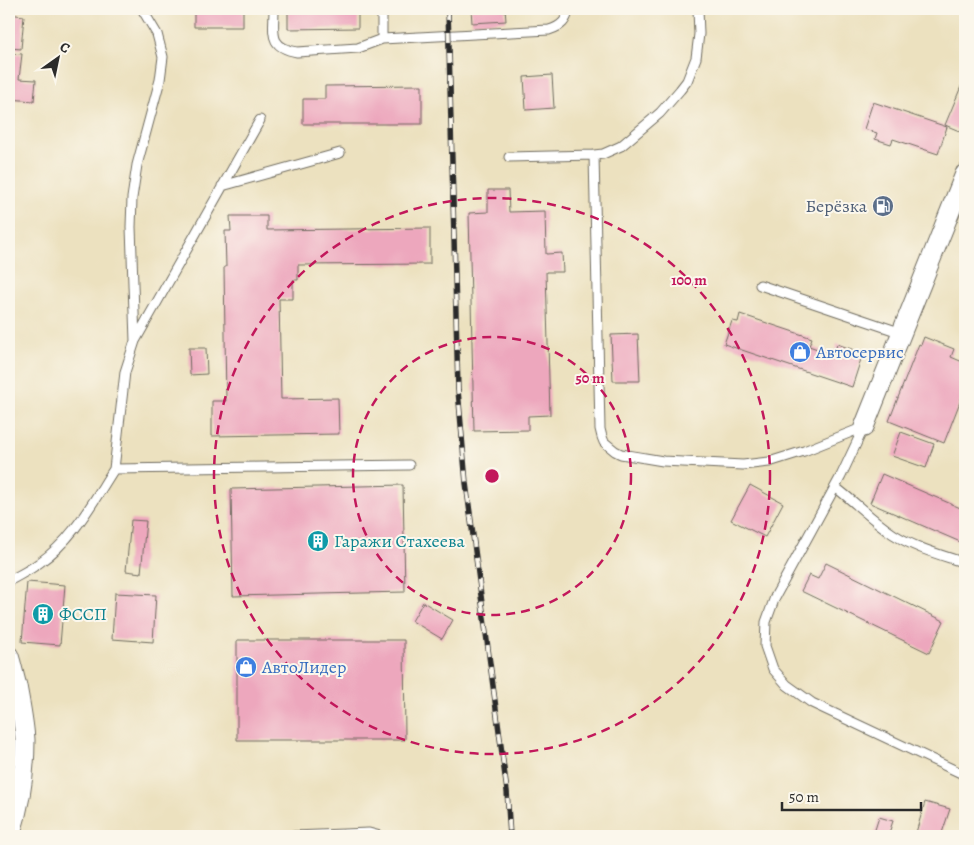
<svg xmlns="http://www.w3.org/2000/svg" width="974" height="845" font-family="Alegreya,serif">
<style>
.building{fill:#eda7bd}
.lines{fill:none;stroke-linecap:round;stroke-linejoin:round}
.service-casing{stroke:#6f6b5f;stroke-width:11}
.minor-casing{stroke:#6f6b5f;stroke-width:21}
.service{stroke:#fff;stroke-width:9}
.minor{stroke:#fff;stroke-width:19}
.rail-casing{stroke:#2b2b2b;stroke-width:5.5}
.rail{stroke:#fbf7ec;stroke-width:4;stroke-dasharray:11;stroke-linecap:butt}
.ring{fill:none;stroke:#c2185b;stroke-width:2.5;stroke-dasharray:9 6}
.labels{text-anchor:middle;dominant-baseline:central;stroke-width:4;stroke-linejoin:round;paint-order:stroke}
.service-label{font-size:18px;fill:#4e5e75;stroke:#fbf7ec;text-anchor:end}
.shop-label{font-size:18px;fill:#366cbe;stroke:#fbf7ec;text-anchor:start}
.culture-label{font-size:18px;fill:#0d838f;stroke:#fbf7ec;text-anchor:start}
.centre{fill:#c2185b;stroke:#fbf7ec;stroke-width:2.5}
.ring-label{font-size:15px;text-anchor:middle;font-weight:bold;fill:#c2185b;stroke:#fbf7ec;stroke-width:4;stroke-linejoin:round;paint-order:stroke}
</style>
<rect width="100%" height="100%" fill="#fbf7ec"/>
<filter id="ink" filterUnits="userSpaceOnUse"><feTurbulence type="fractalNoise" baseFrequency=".02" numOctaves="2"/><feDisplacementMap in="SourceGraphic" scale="10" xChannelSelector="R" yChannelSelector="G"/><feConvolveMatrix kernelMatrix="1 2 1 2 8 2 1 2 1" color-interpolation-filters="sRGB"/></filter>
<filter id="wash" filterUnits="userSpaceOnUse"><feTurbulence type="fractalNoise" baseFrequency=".0096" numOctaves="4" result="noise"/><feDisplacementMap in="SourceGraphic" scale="20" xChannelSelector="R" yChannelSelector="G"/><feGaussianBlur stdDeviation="1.12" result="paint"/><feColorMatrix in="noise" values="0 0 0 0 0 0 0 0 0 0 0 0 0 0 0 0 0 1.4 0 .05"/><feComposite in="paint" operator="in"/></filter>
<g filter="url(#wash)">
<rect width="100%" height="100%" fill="#ece1bf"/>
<g id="blocks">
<!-- building -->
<path class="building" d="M194 9H243V27H194Z
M288 9H358V28L288 29Z
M471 9H505L506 21 472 23Z
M9 14 24 16 21 49 9 48Z
M9 53 22 54 19 79 36 80 34 101 9 99Z
M552 75 554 108 526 110 524 77Z
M965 77V130L964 133 945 125Z
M422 85V124H303V99H325V86Z
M873 102 947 127 938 154 893 139 891 144 875 139 877 133 864 129Z
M488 190H508L509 212 545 211 546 254 562 253 563 272H546L550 415 528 416V430L474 431 469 213 488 212Z
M230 216H267V230L430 228V264L298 265V280H293V299H279L281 399 338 398 339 434 212 436V401H226L224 267H226L225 231H231Z
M740 314 812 338 809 346 834 355 837 344 863 353 852 387 724 344 732 321 738 322Z
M638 334 640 381H613L611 335Z
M924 337 954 349 951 357 965 363V389L944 443 889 421 919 344 921 345Z
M189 348H206L207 374 190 375Z
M901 432 934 444 926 468 892 456Z
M882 474 965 510V544L870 503Z
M403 485 405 592 233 596 231 489Z
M750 485 783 503 765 537 731 520Z
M131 520 146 521 141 573 126 571Z
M826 563 944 621 929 653 801 591 809 575 818 579Z
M27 582 65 585 60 645 22 642Z
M115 593 156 595 153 642 112 639Z
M423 602 453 620 442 639 412 621Z
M237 640H404L405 740H237Z
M925 802 950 809 941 836H915Z
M879 817 893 821 888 836H873Z"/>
</g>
</g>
<g filter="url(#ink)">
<use href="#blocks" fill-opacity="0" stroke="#6f6b5f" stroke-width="1"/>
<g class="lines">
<!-- service casing -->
<g class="service-casing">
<path id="service" d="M274 9C274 33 268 47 297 52L358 48 382 39 549 30C562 26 566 21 569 9
M382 9V39
M594 155 603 154 621 146 660 113 680 90 687 81 696 58 699 34 698 9
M509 157 594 155 600 429 602 437 604 442 615 451 621 454 663 461 743 465 769 462 804 451 864 427
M222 186 340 153
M760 285 902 333
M135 341 260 120
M864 427 841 476 775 597 766 622 765 646 773 669 787 685 812 703 965 775
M114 469 125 372 135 341 131 227 132 198 137 165 160 80 163 57 157 34 142 9
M835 487C855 502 872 520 893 534 915 548 941 555 965 563
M9 581C19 575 30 570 39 563 73 540 92 503 114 469L409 465
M294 836 369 833 380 836"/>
</g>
<!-- minor casing -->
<g class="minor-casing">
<path id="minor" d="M864 427 965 174
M9 656C12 665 14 676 17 686 20 703 24 722 25 740 25 772 20 805 10 836"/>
</g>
<!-- service -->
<use href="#service" class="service"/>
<!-- minor -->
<use href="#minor" class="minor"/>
<!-- rail casing -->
<g class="rail-casing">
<path id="rail" d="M448 9 458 390 466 483 507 791 510 836"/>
</g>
<!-- rail -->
<use href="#rail" class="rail"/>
</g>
</g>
<!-- distance rings -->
<g class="ring">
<circle cx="492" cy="476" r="139"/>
<circle cx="492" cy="476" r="278"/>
</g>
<!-- icons -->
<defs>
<g id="fuel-disc" transform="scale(1.125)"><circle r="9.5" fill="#5c6f8a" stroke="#fbf7ec"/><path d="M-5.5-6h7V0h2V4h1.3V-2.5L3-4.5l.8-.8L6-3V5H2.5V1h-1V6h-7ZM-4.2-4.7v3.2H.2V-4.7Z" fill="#fff"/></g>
<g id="shop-disc" transform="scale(1.125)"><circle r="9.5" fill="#3f7fe0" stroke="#fbf7ec"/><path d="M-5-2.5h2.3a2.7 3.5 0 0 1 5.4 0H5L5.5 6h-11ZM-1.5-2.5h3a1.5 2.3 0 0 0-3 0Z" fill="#fff"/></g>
<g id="building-disc" transform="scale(1.125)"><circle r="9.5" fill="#0f9aa8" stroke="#fbf7ec"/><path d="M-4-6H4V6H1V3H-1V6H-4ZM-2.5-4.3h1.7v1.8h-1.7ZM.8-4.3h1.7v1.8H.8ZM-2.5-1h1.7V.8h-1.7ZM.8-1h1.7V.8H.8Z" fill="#fff"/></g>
</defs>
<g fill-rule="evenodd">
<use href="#fuel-disc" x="883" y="206"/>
<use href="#shop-disc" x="800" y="352"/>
<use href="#building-disc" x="318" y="541"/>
<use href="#building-disc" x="43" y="614"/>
<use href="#shop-disc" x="246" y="667"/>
</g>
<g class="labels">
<!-- service labels -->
<g class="service-label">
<text x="867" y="206">Берёзка</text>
</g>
<!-- shop labels -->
<g class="shop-label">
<text x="816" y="352">Автосервис</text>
<text x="262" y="667">АвтоЛидер</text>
</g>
<!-- culture labels -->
<g class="culture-label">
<text x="334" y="541">Гаражи Стахеева</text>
<text x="59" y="614">ФССП</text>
</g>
</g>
<circle cx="492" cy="476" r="8" class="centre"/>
<g class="ring-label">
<text x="689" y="285">100 m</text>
<text x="590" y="383">50 m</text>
</g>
<!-- margin -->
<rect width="974" height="845" fill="none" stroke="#fbf7ec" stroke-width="30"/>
<!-- north arrow -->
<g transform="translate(58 58) rotate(33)" stroke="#fbf7ec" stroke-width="4" paint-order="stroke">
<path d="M0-4L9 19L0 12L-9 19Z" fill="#2b2b2b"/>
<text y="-8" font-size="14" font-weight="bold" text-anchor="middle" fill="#2b2b2b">С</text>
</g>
<!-- scale -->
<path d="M782 802v8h139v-8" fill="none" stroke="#2b2b2b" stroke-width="2.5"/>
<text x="789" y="802" font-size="15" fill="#2b2b2b" stroke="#fbf7ec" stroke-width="4" paint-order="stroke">50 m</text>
</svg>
